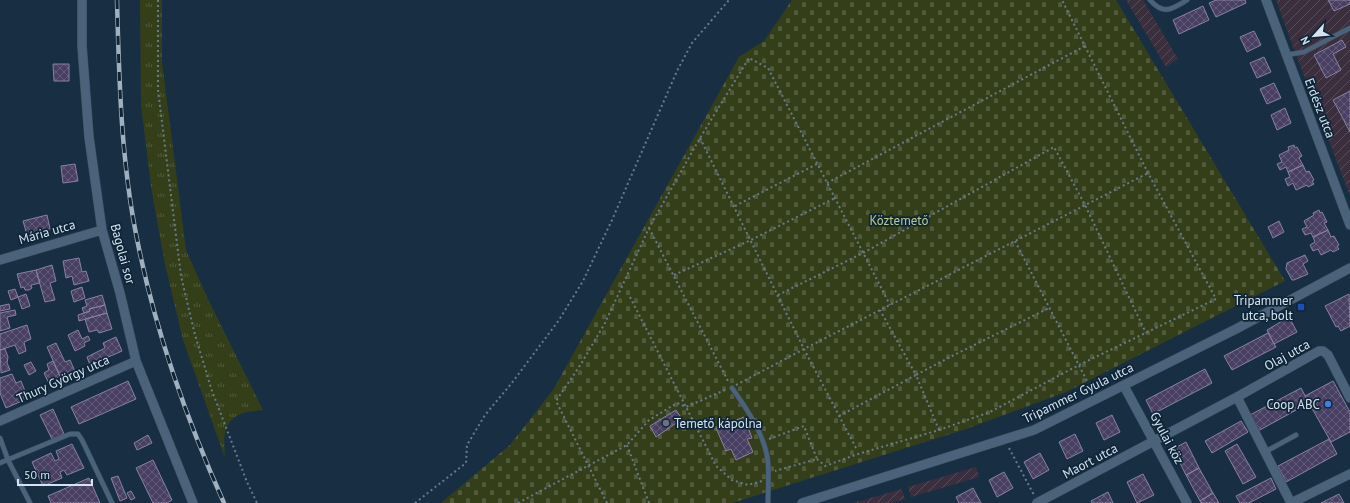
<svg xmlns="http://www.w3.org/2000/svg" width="1350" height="503" font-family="'PT Sans',sans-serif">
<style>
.industrial{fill:url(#industrial-furrows)}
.grass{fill:url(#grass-tufts)}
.cemetery{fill:url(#cemetery-stones)}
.building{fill:url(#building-cross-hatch);stroke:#8981a0}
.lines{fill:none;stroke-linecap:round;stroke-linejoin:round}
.service-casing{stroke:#394c5d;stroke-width:5.5}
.minor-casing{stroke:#394c5d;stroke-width:10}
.path{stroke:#687b8c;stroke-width:2;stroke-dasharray:2 3;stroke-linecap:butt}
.service{stroke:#4b637a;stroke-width:4.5}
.minor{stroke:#4b637a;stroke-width:9}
.rail-casing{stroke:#a0b0bf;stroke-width:4.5}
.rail{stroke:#0e2538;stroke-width:3;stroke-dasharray:9;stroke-linecap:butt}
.transit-dot{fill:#1a4fb4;stroke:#0e2538;stroke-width:1.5}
.shop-dot{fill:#3f7fe0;stroke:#0e2538;stroke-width:1.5}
.worship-dot{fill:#6b7280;stroke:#0e2538;stroke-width:1.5}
.labels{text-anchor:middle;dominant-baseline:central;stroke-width:3.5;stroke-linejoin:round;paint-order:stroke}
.street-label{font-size:13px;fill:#d6e4f1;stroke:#0e2538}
.park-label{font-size:13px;fill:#b7cb89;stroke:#0e2538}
.poi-label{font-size:13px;fill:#d6e4f1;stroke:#0e2538;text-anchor:end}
</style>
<defs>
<pattern id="industrial-furrows" width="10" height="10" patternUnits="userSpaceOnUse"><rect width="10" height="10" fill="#3c2f3d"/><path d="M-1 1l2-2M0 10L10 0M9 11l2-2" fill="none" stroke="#574d5a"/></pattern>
<pattern id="grass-tufts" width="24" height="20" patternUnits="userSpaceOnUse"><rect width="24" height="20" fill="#343f1a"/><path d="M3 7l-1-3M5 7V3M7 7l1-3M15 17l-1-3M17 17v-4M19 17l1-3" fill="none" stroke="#515b3c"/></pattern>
<pattern id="cemetery-stones" width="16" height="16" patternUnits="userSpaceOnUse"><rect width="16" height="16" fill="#343f1a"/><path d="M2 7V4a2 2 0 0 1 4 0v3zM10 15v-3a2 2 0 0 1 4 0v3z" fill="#515b3c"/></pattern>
<pattern id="building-cross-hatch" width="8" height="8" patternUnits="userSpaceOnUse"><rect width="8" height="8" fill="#493f63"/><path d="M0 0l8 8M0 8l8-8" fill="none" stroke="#625b7a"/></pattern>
</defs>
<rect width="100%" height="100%" fill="#182f43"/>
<!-- industrial -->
<path class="industrial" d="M1126 0H1143L1178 59 1166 67Z
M1276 0H1350V196L1292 44Z
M976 467 979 477 911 497 908 487Z
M902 489 905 499 891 503H853Z"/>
<!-- grass -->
<path class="grass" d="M140 0H162V62L186 250 207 297 263 410C256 411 247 411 241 414 221 422 224 441 225 458L183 340 165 264 152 193 141 105Z"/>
<!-- cemetery -->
<path class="cemetery" d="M792 0H1116L1285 281 1066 392 966 429 732 503H441L510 445 553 390 739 57 764 41Z"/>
<!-- building -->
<path class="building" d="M1216 0H1245L1246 3 1216 17 1209 3Z
M1328 0H1350V4L1334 11Z
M1203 6 1209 20 1179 34 1173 20Z
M1254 31 1261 45 1247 52 1240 37Z
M1342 40 1346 47 1333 54 1341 70 1326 78 1314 55Z
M1264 57 1271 72 1257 78 1250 63Z
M53 64H69V81H54Z
M1274 83 1281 98 1267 104 1260 89Z
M1350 91V132L1333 100Z
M1285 108 1291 123 1277 130 1271 115Z
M1294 145 1295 148 1297 147 1302 156 1299 158 1303 165 1288 172 1286 167 1280 170 1277 164 1282 162 1279 155 1289 150 1288 147Z
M75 164 78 181 63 183 61 166Z
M1303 165 1306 172 1309 171 1314 180 1312 181 1314 184 1308 187 1307 185 1296 190 1293 183 1288 186 1285 179 1290 177 1288 172Z
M1319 210 1320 213 1322 212 1327 222 1324 223 1328 230 1313 237 1311 233 1305 235 1302 229 1307 227 1304 221 1314 215 1313 213Z
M47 215 50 229 27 235 23 221Z
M1279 221 1284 232 1273 238 1268 227Z
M1328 230 1331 237 1334 236 1339 245 1337 246 1339 249 1333 252 1331 250 1321 255 1318 249 1313 251 1310 245 1315 242 1313 237Z
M1305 255 1308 261 1303 264 1308 274 1294 280H1292L1286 269 1287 263Z
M79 258 82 272 86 271 89 281 74 285 72 276 66 278 63 261Z
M52 265 56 281 50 283 55 300 45 302 36 270Z
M36 270 40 283 31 285 32 288 29 290H25L24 287 21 288 17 274Z
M82 287 85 298 74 302 71 291Z
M15 289 18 297 26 294 30 306 22 309 18 297 11 300 8 291Z
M1349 294 1350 326 1341 331 1338 326 1336 327 1325 306Z
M102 295 105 305 89 309 90 311 84 313 82 308 87 306 85 300Z
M9 304 10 309 0 311V306Z
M105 305 107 313 79 321 78 315 90 311 89 309Z
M15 310 16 315 7 317 10 328 0 331V313Z
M107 313 112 329 99 333 97 330 89 332 85 319Z
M1289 317 1297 332 1274 344 1267 330Z
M27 325 31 339 24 342 26 351 19 354 15 345 0 350V334Z
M78 330 82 339 88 336 90 340 84 343 85 346 75 351 68 335Z
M1268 333 1276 347 1232 370 1224 356Z
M116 337 122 351 90 365 87 357 105 348 103 343Z
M56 343 65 362 70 360 77 376 63 383 47 347Z
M5 349 8 357 7 363 10 370 1 373 0 350Z
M53 361 63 383 51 388 44 373 49 370 47 364Z
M31 362 36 371 29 375 24 365Z
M1205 369 1212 383 1153 414 1146 400Z
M12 374 16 383 21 381 27 396 23 397 24 400 6 408 0 393V378Z
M128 381 136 399 79 424 71 407Z
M1333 381 1350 412V432L1331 442 1305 396Z
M1301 388 1309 403 1258 431 1250 415Z
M53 409 64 434 52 439 40 415Z
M676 410 682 419 656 437 650 426Z
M1112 415 1120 432 1104 440 1096 423Z
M744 417 752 438 747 439 753 452 736 460 731 449 726 451 716 428Z
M1241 421 1248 432 1212 453 1205 441Z
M1075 434 1083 451 1067 459 1059 442Z
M148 435 152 443 137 450 134 443Z
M1329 439 1337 454 1286 482 1278 466Z
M1186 442 1199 468 1186 475 1173 449Z
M72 444 84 468 67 475 64 470 60 472 62 478 43 486 32 462 51 453 55 461 59 459 56 451Z
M1237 444 1256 477 1243 484 1225 451Z
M1040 453 1049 470 1033 479 1024 462Z
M153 460 172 500 167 503H153L136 468Z
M1199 468 1213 493 1200 501 1186 475Z
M1004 472 1013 488 997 497 989 480Z
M1143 474 1154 495 1137 503 1127 482Z
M118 476 127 498 120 501 111 478Z
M89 478 100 503H51L48 496Z
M1271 478 1276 489 1249 503H1240L1236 496Z
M973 488 981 503H959L956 497Z
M131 491 135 498 131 500 127 493Z
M1108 492 1113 503H1092L1091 501Z
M1213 493 1219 503H1201L1200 501Z
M1339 494 1344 503H1321Z"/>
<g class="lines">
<!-- service casing -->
<g class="service-casing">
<path id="service" d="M1150 0C1164 16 1172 9 1187 0
M1286 55 1304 52 1350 28
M732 388C747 409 765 435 768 462 769 476 768 490 768 503
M0 438 8 460 30 503
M1265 452 1296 435
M0 463 70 434H78L82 440 112 503"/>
</g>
<!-- minor casing -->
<g class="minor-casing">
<path id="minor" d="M82 0V46L89 137 102 230 120 293 136 361 193 503
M1266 0 1350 225
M0 260 102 230
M1124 386 1187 503
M1237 397 1291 503
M0 421 136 361
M802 503 1034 430 1236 329 1350 268
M1037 503 1237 397 1319 351H1323L1328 355 1350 398
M1291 503 1350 474"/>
</g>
<!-- path -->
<path class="path" d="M158 0V90L181 276 195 335 212 391 247 482 257 503
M700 138 804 349 856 448
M827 183 1085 46
M735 206 817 164
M649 228 729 383
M1015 241 1087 381
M674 275 751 240 835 198
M778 295 863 253 1054 147 1085 205 1146 333
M630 297 716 466 732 480 748 485 762 481
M736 385 804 349 1148 173
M839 416 916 375 880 310
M939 430 916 375 952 356 1049 308
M769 439 804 426 817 459 775 471
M627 445 649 503
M1009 448 1034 495
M817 459 825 466 858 454 939 430 990 412 1079 365 1216 299 1148 173 1062 0
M415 503 466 463 467 445 485 415 511 384 559 320 583 281 612 220 677 71 692 43 729 0
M518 503 627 445 649 420 677 403 686 407 725 390
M607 503 556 401 581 364 605 323 649 228 700 138 749 58 768 68 890 305"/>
<!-- service -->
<use href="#service" class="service"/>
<!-- minor -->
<use href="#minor" class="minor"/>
<!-- rail casing -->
<g class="rail-casing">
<path id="rail" d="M117 0C119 79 121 161 137 239 155 330 186 418 224 503"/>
</g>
<!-- rail -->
<use href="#rail" class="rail"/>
</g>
<!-- markers -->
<rect class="transit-dot" x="1297" y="303" width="8" height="8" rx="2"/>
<circle class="shop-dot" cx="1328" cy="404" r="4"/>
<circle class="worship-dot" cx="666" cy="423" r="4"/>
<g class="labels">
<!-- street labels -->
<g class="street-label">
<text transform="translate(1320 108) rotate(69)">Erdész utca</text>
<text transform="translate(47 232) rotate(-16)">Mária utca</text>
<text transform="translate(123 254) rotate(75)">Bagolai sor</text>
<text transform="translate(1287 355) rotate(-29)">Olaj utca</text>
<text transform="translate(63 379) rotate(-24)">Thury György utca</text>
<text transform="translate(1078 393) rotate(-26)">Tripammer Gyula utca</text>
<text transform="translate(1167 438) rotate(62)">Gyulai köz</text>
<text transform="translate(1090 461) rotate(-28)">Maort utca</text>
</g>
<!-- park labels -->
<g class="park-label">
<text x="899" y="220">Köztemető</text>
</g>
<!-- poi labels -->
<g class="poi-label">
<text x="1293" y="300">Tripammer<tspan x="1293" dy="15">utca, bolt</tspan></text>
<text x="1320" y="404">Coop ABC</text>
<text x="674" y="423" text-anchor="start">Temető kápolna</text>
</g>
</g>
<!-- north arrow -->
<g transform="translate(1314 36) rotate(243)" stroke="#0e2538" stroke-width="3" paint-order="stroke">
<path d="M0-3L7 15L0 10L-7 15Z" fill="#d6e4f1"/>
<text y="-6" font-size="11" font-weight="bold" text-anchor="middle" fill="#d6e4f1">N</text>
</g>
<!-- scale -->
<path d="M18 479v6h74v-6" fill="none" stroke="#d6e4f1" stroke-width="2"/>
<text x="24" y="479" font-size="12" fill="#d6e4f1" stroke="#0e2538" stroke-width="3" paint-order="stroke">50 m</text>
</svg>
